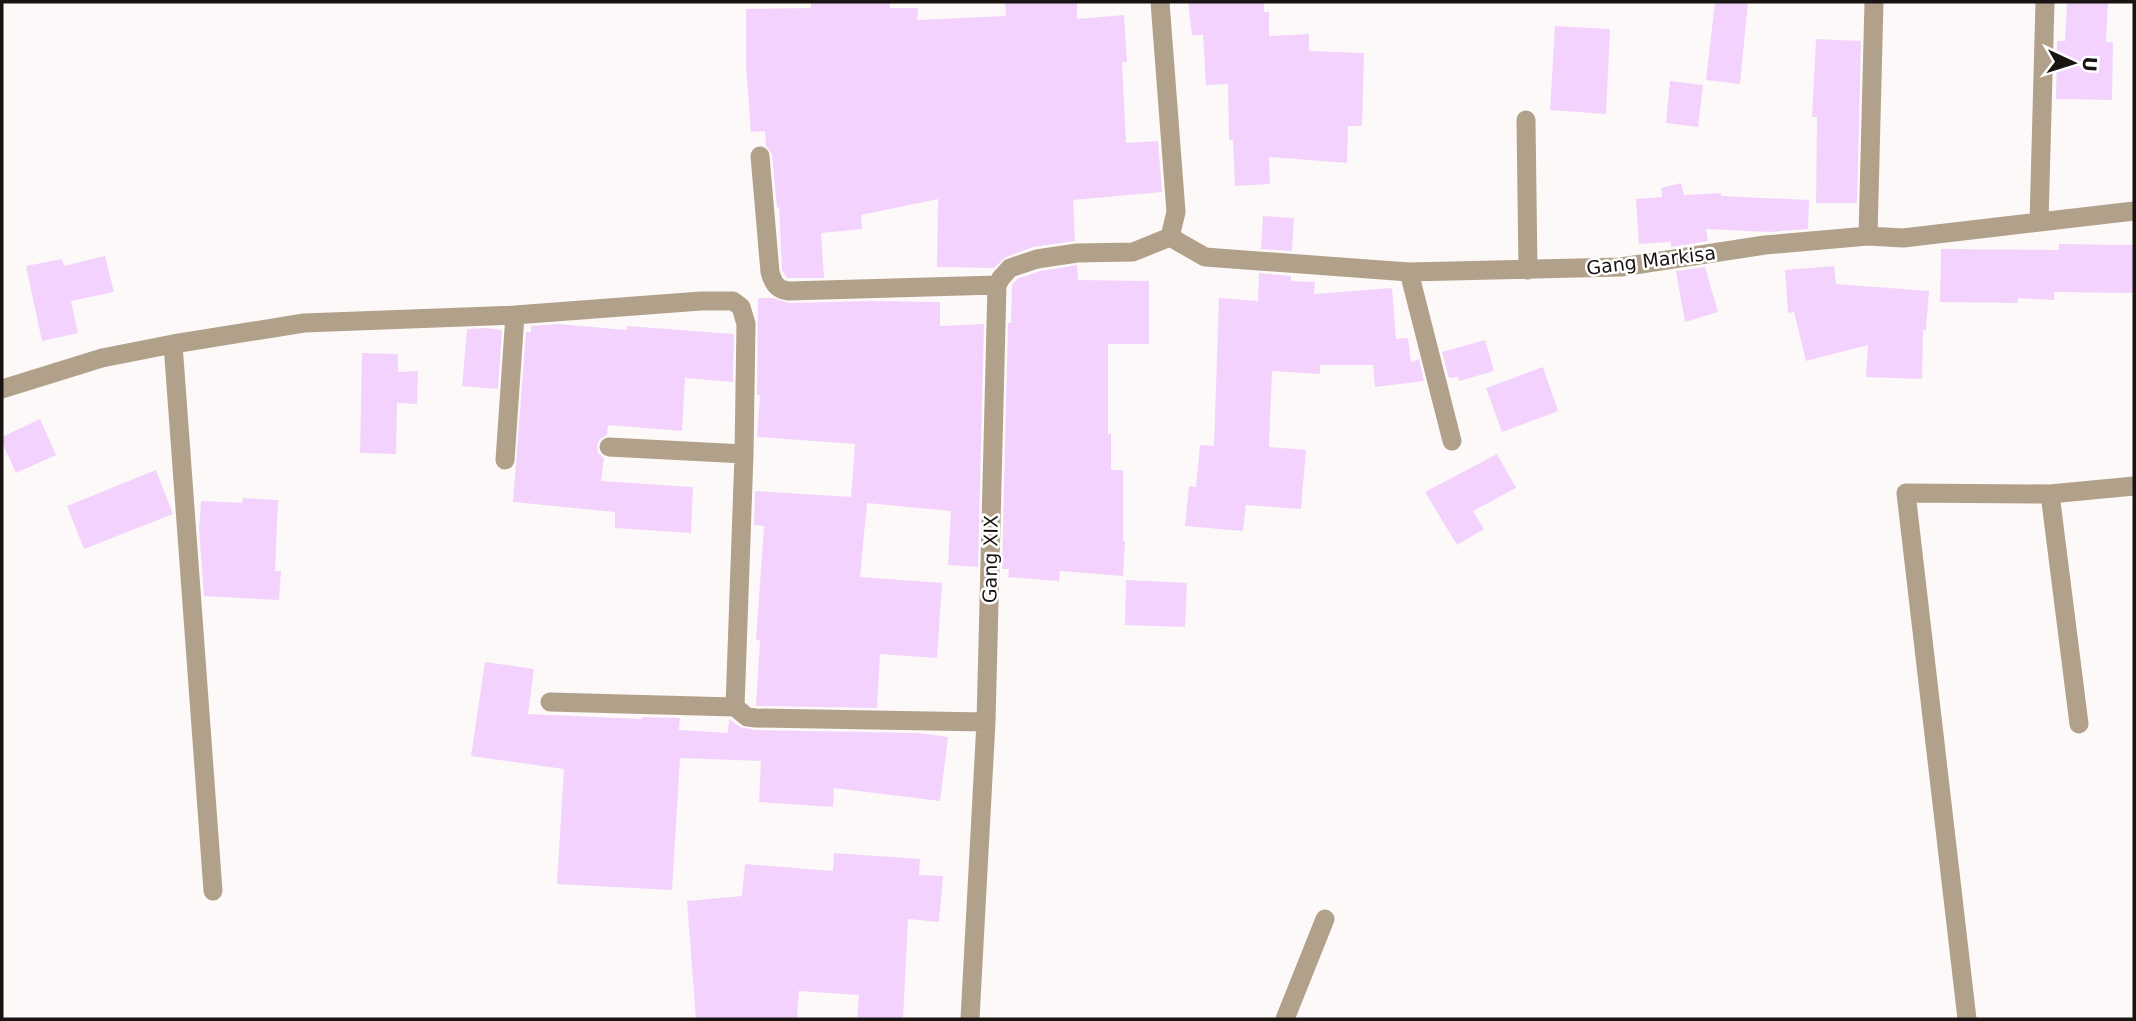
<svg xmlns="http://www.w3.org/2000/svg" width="2136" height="1021" font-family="'DejaVu Sans',sans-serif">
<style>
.building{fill:#f3d3fd}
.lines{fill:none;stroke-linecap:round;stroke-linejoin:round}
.minor{stroke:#b1a18a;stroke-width:19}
.labels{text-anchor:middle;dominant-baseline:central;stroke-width:5;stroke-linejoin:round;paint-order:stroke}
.street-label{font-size:19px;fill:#191311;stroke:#fff}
</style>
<rect width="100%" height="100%" fill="#fdf9f8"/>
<!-- building -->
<path class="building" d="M811 2H890V8H918L917 20 1006 16 1005 2H1077V19L1124 15 1127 62H1122L1126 143 1158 141 1162 192 1073 200 1075 241 1033 247 1006 257 994 268 937 267 938 199 861 215 862 229 821 233 824 278H787L782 270 779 207 777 208 772 154 766 146 765 131 751 132 746 68V9L811 8Z
M1188 2H1264V12H1269V36L1309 34V51L1364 53 1362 126H1348L1347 163 1269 157 1270 184 1235 186 1233 140H1229L1228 84 1206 85 1203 35H1192Z
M1715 2H1748L1740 84 1706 80Z
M2067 2H2108L2106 42H2113L2112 100 2056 99 2057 41H2065Z
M1555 26 1610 29 1606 114 1550 110Z
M1816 39 1861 41 1857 203H1816L1817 117H1812Z
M1670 81 1703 85 1698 127 1666 123Z
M1681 183 1684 195 1721 193V196L1809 200 1808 229 1769 232 1706 229 1708 241 1671 247V242L1639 244 1636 199 1662 197 1661 188Z
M1263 216 1294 218 1292 251 1261 249Z
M2059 244 2134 245V293L2054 292V300L2018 298V303L1940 302 1941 249 2059 250Z
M105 256 114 292 71 301 78 333 42 341 26 266 62 259 64 266Z
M1077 265 1078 280 1149 281V344H1108V434H1111V470H1123V541H1125L1123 576 1060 571 1059 581 1008 577 1009 569H1002L1008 323H1011L1012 285 1017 279 1040 271Z
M1834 266 1836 284 1929 291 1926 330H1923L1922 379 1866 377 1868 345 1806 361 1794 312 1788 313 1785 270Z
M1705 267 1718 312 1685 322 1676 271Z
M1259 273 1291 276V281L1315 282 1314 294 1392 288 1396 339 1408 338 1411 362 1419 359 1424 381 1375 387 1373 365H1320V374L1272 371 1269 447 1306 450 1301 509 1246 505 1243 531 1185 526 1189 486 1196 487 1200 445 1214 446 1219 298 1258 301Z
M758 298H773L789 303 871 301 940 302V326L984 324 978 567 948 565 951 511 867 503 860 577 942 583 937 658 880 654 877 708 756 706 760 640H756L764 526 754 525 755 491 851 497 855 444 757 437 760 395H757Z
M557 324 627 330V326L734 334 733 382 685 378 682 431 608 425 607 435 599 440 597 446 598 453 604 458 601 481 693 487 691 533 615 528V512L513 502 526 332H531V326Z
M486 328 502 330 498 389 462 386 467 329Z
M1485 340 1494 371 1459 381 1458 377 1449 378 1442 352Z
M362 353 398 354V372L418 371 417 404 397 403 396 454 360 453Z
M1543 367 1558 411 1502 432 1486 388Z
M40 419 56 455 16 473 2 442V437Z
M1497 454 1516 488 1473 511 1484 529 1457 545 1425 492Z
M156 470 173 514 84 549 67 506Z
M243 498 278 500 275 571H281L279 600 204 596 199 529 201 501 242 503Z
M1126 580 1187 583 1185 627 1125 625Z
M485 662 534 669 528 714 641 719 642 717 680 718 679 730 728 733 729 719 740 727 755 730 918 733 948 737 940 801 834 788 833 807 759 802 761 761 680 758 672 890 557 884 564 769 471 756Z
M834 853 920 859 919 875 943 876 939 922 908 919 903 1019H857L859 995 799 991 797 1019H696L687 901 742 896 745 864 833 871Z"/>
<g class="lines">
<!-- minor -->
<path class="minor" d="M1160 2 1176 212 1170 237
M1526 120 1528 270
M760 156 770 272C773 283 777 290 789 291L997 285
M2039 222 2045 2
M1868 236 1874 2
M1170 237 1205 257 1409 272 1621 267 1765 245 1868 236 1903 238 2134 211
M1409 272 1452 441
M173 344 213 891
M2 389 102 358 173 344 304 323 515 315 701 301H733L741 307 746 324 744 454 735 707 747 717 756 718 986 722
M609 447 744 454
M505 460 515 315
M2050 494 2079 724
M550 702 735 707
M970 1019 986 722 997 285 1001 278 1010 268 1037 259 1077 253 1133 252 1170 237
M1285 1019 1325 919
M1967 1019 1906 493 2050 494 2134 486"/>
</g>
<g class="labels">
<!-- street labels -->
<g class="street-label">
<text transform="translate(1651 260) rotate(-7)">Gang Markisa</text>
<text transform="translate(990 559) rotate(-89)">Gang XIX</text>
</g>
</g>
<!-- border -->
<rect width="2136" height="1021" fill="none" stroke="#191311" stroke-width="7"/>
<!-- north arrow -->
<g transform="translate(2073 63) rotate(94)" stroke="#ffffff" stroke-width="5" paint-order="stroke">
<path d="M0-5L12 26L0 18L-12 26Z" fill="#191311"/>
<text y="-10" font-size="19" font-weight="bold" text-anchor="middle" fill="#191311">U</text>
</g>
</svg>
